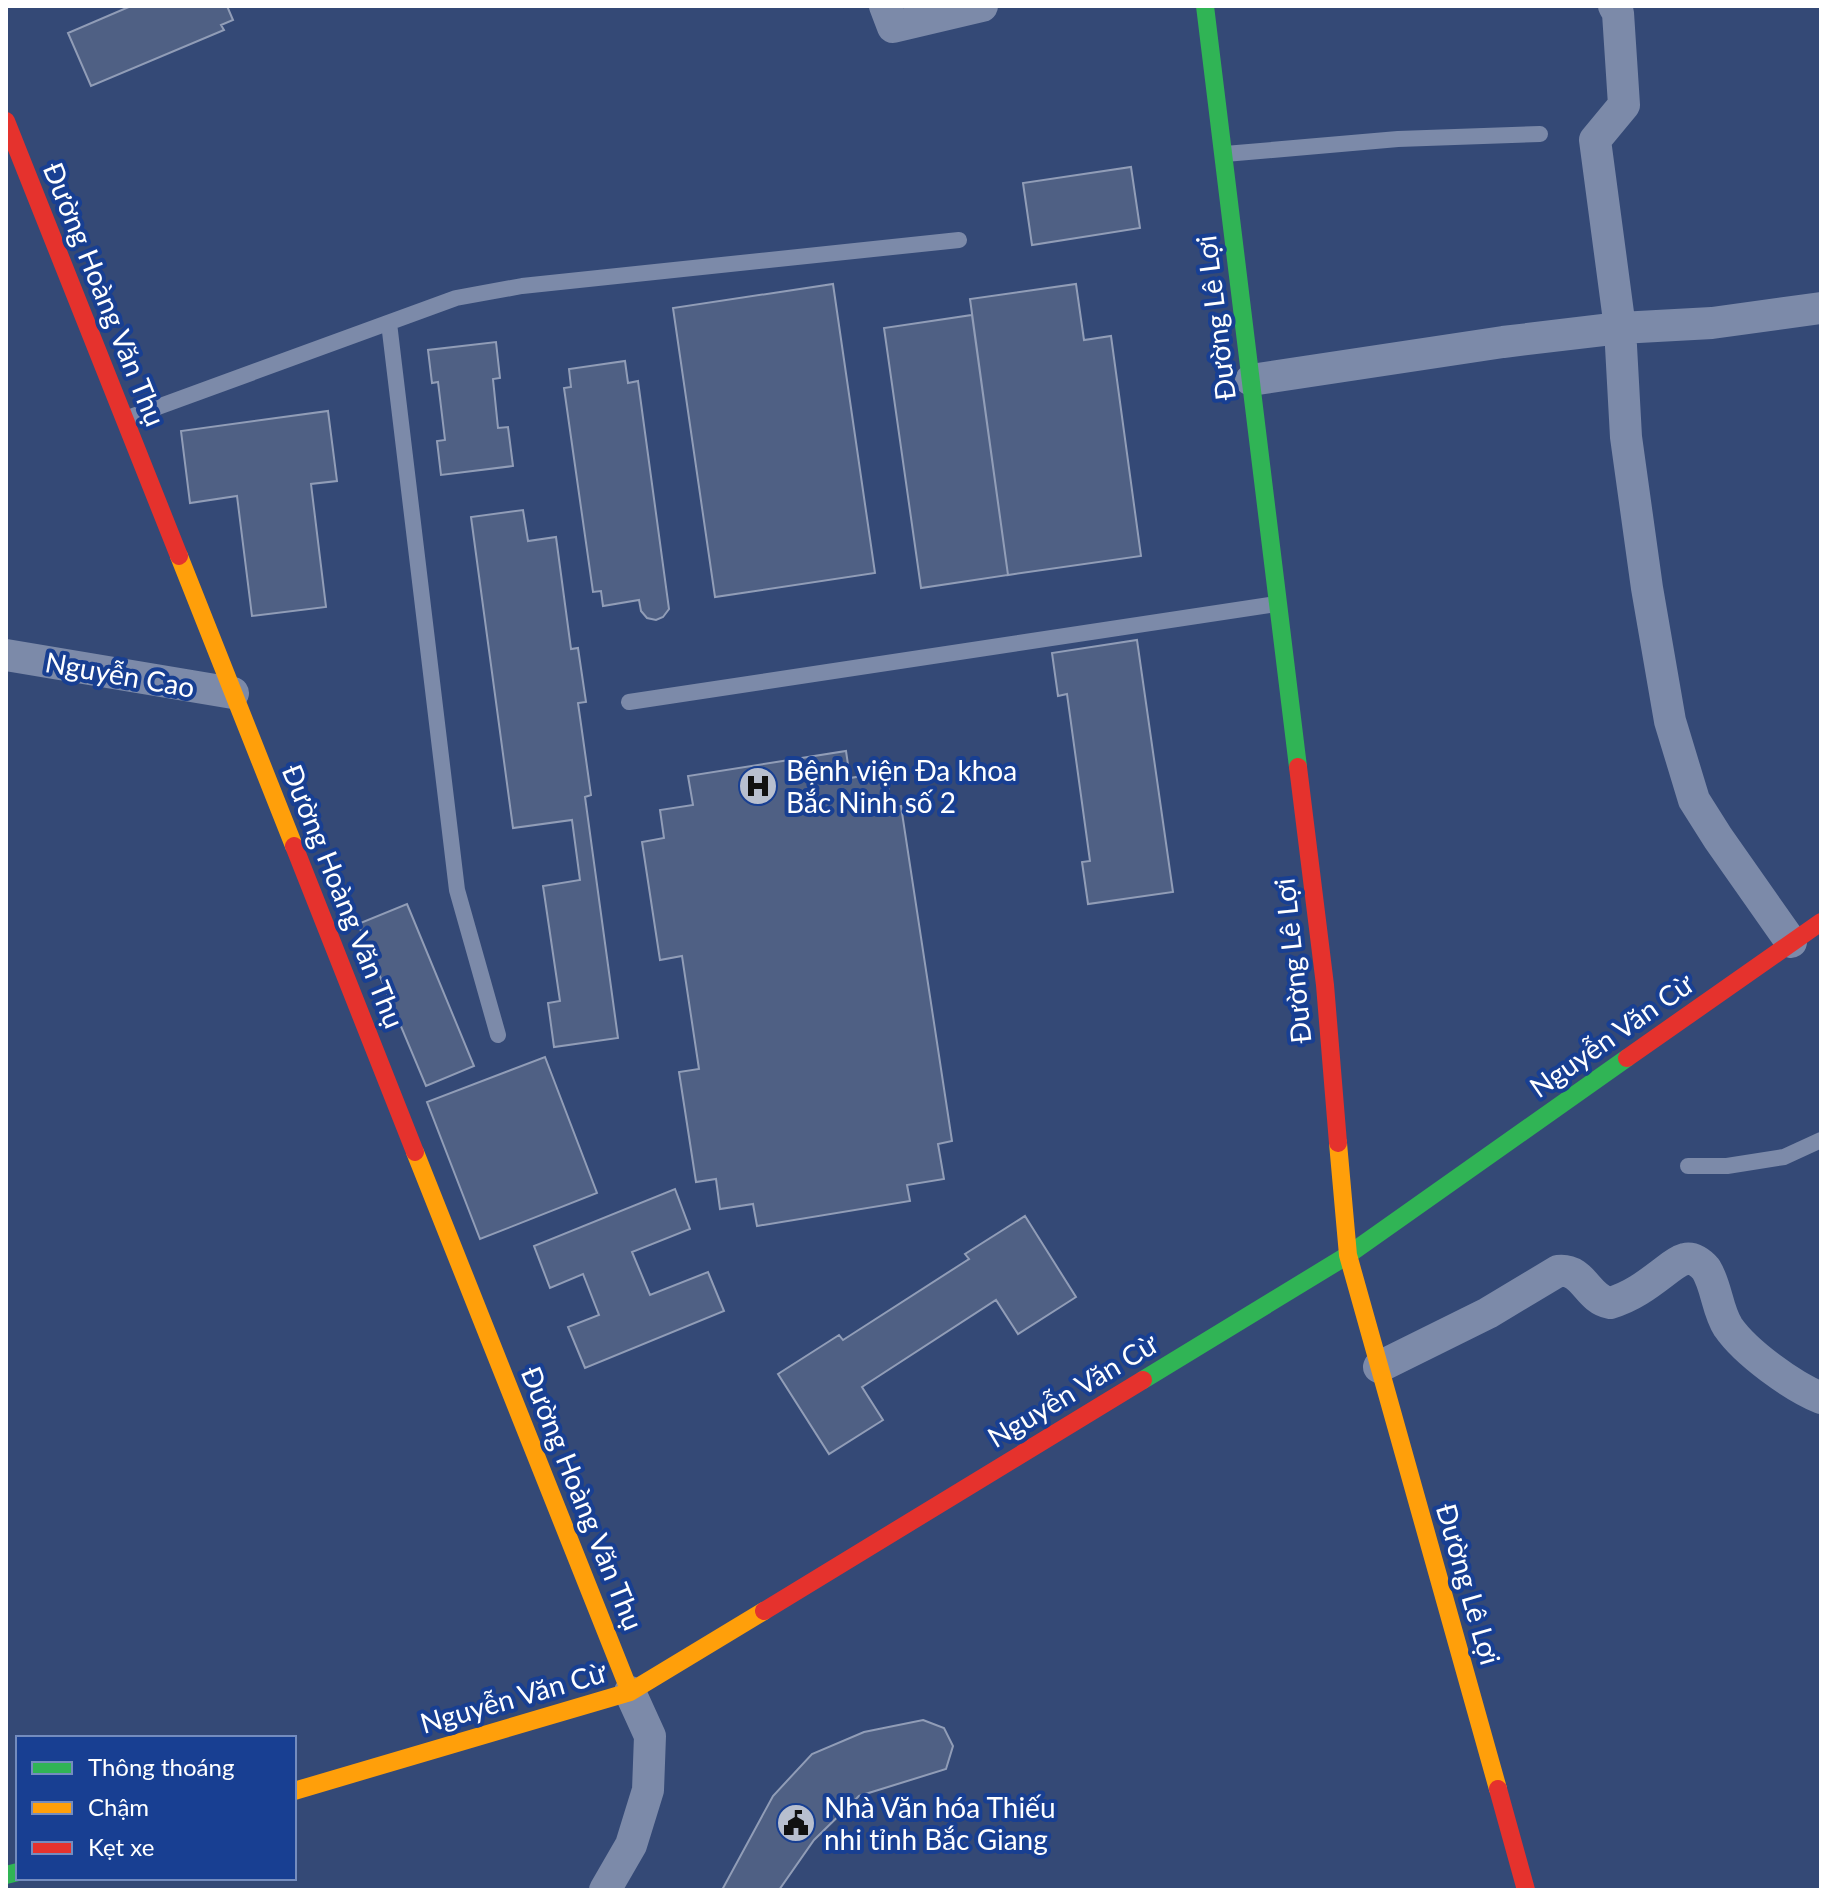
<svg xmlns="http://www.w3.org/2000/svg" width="1827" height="1896" font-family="Lato,sans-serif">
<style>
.building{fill:#4f6084;stroke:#919db7;stroke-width:2}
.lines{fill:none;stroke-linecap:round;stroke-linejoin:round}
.lane{stroke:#7c8aa9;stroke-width:16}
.street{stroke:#7c8aa9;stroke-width:32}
.fast{stroke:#30b455;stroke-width:18}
.slow{stroke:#ff9f0a;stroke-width:18}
.jam{stroke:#e5322d;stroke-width:18}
.labels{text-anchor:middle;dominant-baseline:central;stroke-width:8;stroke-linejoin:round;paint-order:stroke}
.street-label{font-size:28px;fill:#fff;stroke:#183f92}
.poi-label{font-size:28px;fill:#fff;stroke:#183f92;text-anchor:start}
</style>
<rect width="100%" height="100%" fill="#344976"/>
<!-- building -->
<path class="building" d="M131 6H227L233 20 221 25 224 30 91 86 68 33Z
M1131 167 1140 228 1032 245 1023 183Z
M833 284 875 573 715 597 673 308Z
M1076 284 1084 340 1111 336 1141 556 1008 575 970 299Z
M972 315 1008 575 921 588 884 328Z
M496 342 500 378 493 379 498 428 508 427 513 466 441 475 437 441 445 440 438 382 432 383 428 350Z
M625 361 628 383 638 381 669 609 663 617 656 620 647 618 641 611 639 600 603 606 601 591 593 592 564 388 571 387 569 369Z
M328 411 337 481 311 484 326 607 252 616 237 496 190 503 181 431Z
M523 510 528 541 556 537 571 649 578 648 586 702 578 703 591 795 585 797 618 1038 554 1047 548 1003 560 1001 543 886 580 880 572 820 513 828 471 517Z
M1137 640 1173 892 1088 904 1082 862 1090 861 1067 694 1058 696 1052 653Z
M846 751 850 778 886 772 891 807 901 806 952 1141 938 1144 944 1179 907 1185 910 1201 757 1226 753 1204 720 1209 716 1179 696 1182 679 1072 699 1069 682 956 660 960 642 842 664 838 660 810 693 805 688 776Z
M407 904 474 1066 426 1086 358 924Z
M545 1057 597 1193 480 1239 427 1102Z
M675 1189 690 1229 632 1252 650 1295 708 1272 724 1311 585 1368 568 1327 599 1315 583 1274 550 1288 534 1246Z
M1025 1216 1076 1297 1018 1334 996 1300 862 1387 883 1420 829 1454 778 1374 839 1335 843 1340 969 1259 965 1254Z
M923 1720 944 1728 953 1746 946 1769 859 1796 814 1840 779 1890H722L773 1796 812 1754 864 1732Z"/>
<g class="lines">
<!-- lane -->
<path class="lane" d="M1225 154 1398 139 1540 134
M389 323 457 890 498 1035
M125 419 456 298 522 286 959 240
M629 702 1276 604
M1688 1166H1727L1784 1157 1821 1140"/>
<!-- street -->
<path class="street" d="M885 6 893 27 982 6
M1614 6 1618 13 1624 105 1595 140 1620 328 1626 437 1647 588 1670 721 1694 800 1718 838 1791 942
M1251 380 1503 342 1620 328 1712 323 1821 308
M6 655 233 693
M1379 1367 1488 1313 1558 1271C1584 1268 1587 1299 1610 1303 1631 1297 1647 1285 1664 1272 1669 1268 1678 1261 1685 1259 1693 1257 1701 1263 1706 1269 1717 1287 1717 1310 1728 1327 1746 1353 1792 1386 1821 1398
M605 1890 631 1845 648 1790 650 1736 630 1692"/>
<!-- fast -->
<path class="fast" d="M1205 6 1298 767
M1143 1380 1348 1255 1627 1058
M6 1875 18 1872"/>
<!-- slow -->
<path class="slow" d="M179 556 294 846
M1338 1143 1348 1255 1498 1789
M415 1152 630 1692
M294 1791 630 1692 764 1611"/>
<!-- jam -->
<path class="jam" d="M6 121 179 556
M1298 767 1325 985 1338 1143
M294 846 415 1152
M1627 1058 1821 922
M764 1611 1143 1380
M1498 1789 1526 1890"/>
</g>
<!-- icons -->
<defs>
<g id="hospital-disc" transform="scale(2)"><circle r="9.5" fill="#b8bfcf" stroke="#183f92"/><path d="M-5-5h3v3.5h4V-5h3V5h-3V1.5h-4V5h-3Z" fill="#111"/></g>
<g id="civic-disc" transform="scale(2)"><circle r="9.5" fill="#b8bfcf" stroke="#183f92"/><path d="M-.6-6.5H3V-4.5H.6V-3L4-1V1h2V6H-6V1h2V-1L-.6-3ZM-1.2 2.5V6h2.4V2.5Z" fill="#111"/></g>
</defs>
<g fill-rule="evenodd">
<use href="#hospital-disc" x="758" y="786"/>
<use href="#civic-disc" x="796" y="1823"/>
</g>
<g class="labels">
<!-- street labels -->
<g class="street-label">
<text transform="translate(105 294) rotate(68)">Đường Hoàng Văn Thụ</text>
<text transform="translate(1215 318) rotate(-97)">Đường Lê Lợi</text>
<text transform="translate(120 674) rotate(10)">Nguyễn Cao</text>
<text transform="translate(344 896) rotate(68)">Đường Hoàng Văn Thụ</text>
<text transform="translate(1292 961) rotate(-96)">Đường Lê Lợi</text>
<text transform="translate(1611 1035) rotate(-35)">Nguyễn Văn Cừ</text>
<text transform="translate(1072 1390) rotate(-31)">Nguyễn Văn Cừ</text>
<text transform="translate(583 1498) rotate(68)">Đường Hoàng Văn Thụ</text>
<text transform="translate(1469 1584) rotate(74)">Đường Lê Lợi</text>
<text transform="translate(513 1697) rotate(-16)">Nguyễn Văn Cừ</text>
</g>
<!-- poi labels -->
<g class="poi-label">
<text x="786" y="770">Bệnh viện Đa khoa<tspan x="786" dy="32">Bắc Ninh số 2</tspan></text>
<text x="824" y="1807">Nhà Văn hóa Thiếu<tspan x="824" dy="32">nhi tỉnh Bắc Giang</tspan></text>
</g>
</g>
<!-- border -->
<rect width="1827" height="1896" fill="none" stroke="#ffffff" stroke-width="16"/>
<!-- legend -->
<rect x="16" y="1736" width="280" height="144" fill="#183f92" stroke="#748cbe" stroke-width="2"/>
<rect x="32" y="1762" width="40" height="12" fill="#30b455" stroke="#748cbe" stroke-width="2"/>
<text x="88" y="1776" font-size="24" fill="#ffffff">Thông thoáng</text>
<rect x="32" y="1802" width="40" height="12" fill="#ff9f0a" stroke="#748cbe" stroke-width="2"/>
<text x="88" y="1816" font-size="24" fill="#ffffff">Chậm</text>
<rect x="32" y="1842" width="40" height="12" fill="#e5322d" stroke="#748cbe" stroke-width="2"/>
<text x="88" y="1856" font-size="24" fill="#ffffff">Kẹt xe</text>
</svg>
